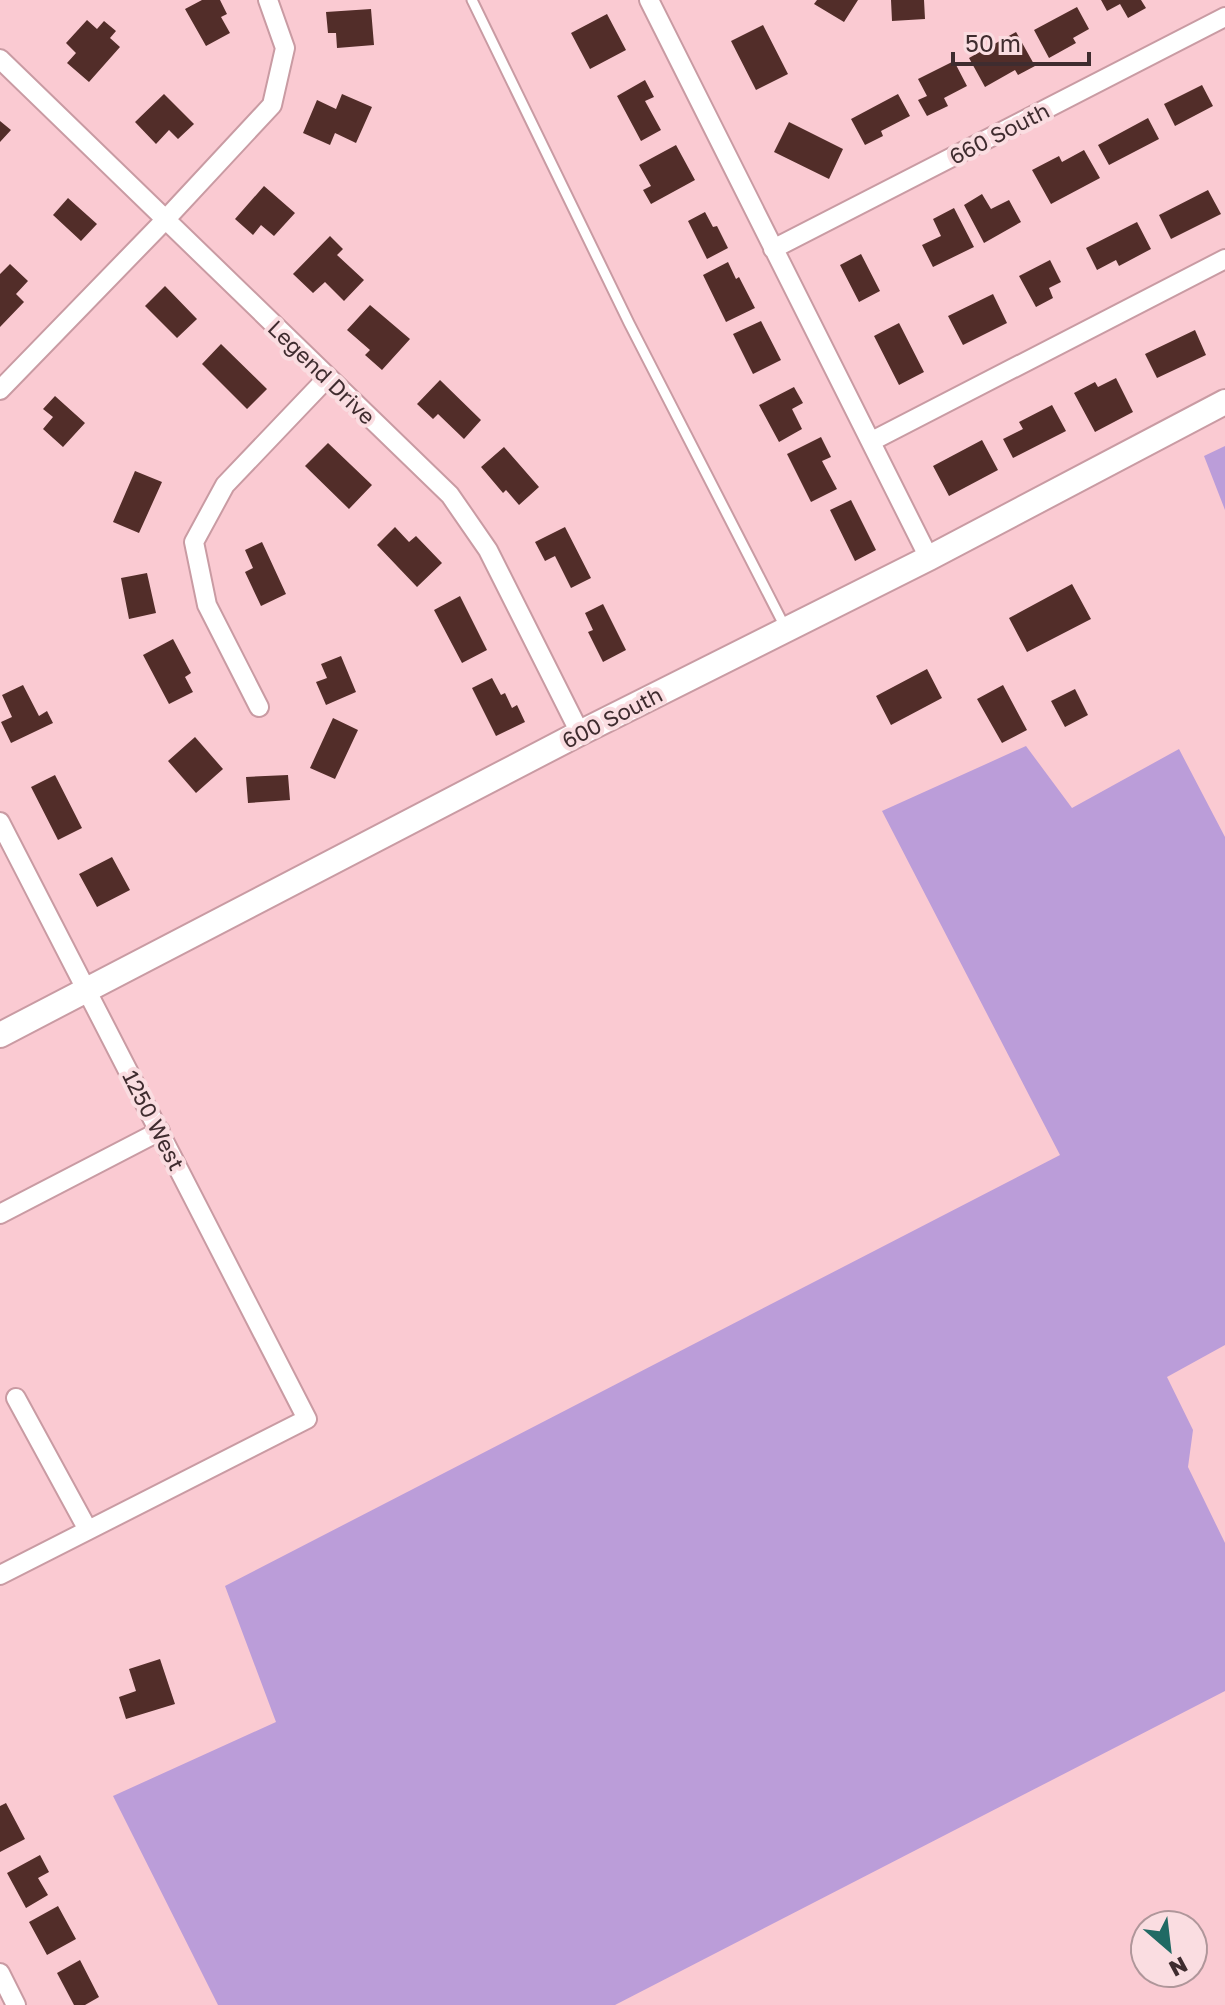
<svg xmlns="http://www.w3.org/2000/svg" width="1225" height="2005" font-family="'Golos Text',sans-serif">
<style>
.green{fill:#bb9dd9}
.building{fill:#522d29}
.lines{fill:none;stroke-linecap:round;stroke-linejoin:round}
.lane-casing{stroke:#c99ba3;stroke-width:13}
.street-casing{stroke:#c99ba3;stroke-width:22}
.secondary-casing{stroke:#c99ba3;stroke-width:28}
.lane{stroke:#fff;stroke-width:9}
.street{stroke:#fff;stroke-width:18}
.secondary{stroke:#fff;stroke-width:24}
.labels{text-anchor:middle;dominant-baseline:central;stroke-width:8;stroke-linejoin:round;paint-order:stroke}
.street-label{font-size:22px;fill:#3f2c2f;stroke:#fadde1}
</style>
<rect width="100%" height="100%" fill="#facad2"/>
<!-- green -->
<path class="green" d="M1225 446V510L1204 456Z
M1026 746 1072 808 1179 749 1225 837V1345L1167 1377 1193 1430 1188 1467 1225 1543V1691L615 2005H218L113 1796 276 1722 225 1586 1060 1155 882 811Z"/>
<!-- building -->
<path class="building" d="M202 0H220L227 14 221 17 230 33 206 46 185 9Z
M817 0H858L844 22 814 4Z
M891 0H924L925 19 892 21Z
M1101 0H1141L1146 8 1128 18 1120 4 1107 11Z
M1077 7 1089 29 1073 38 1076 43 1049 58 1034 30Z
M371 9 374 45 337 48 336 33H328L326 12Z
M607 14 626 50 590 69 571 33Z
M87 20 97 29 104 21 116 31 110 38 120 47 89 82 67 63 76 53 66 43Z
M763 25 788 74 756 90 731 41Z
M1016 32 1035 66 1018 75 1015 70 985 87 969 58Z
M954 61 967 86 944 98 948 106 927 116 918 100 927 96 918 79Z
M645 80 654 97 645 101 661 130 641 141 617 96Z
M1202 85 1213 106 1175 126 1164 104Z
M164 94 194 124 178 139 169 130 156 144 135 122Z
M342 94 372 107 356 143 335 133 330 145 303 133 317 100 336 109Z
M898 94 910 116 881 131 883 136 865 145 851 119Z
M1148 118 1159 139 1109 165 1098 145Z
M0 121 11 130 0 142Z
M789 122 843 149 829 179 774 152Z
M676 145 695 180 651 204 643 190 651 186 639 165Z
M1084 150 1100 178 1051 204 1032 170 1059 156 1062 162Z
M264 186 295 213 274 236 261 225 253 235 235 219Z
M1208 190 1221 214 1171 239 1159 215Z
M982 194 991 209 1009 200 1021 222 984 243 964 205Z
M68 198 97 224 81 241 53 215Z
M954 208 974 247 933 267 922 245 941 236 933 219Z
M705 212 713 227 717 226 728 248 707 259 688 221Z
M1137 222 1151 249 1119 266 1116 260 1097 270 1086 248Z
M330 236 343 249 337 255 364 280 344 301 325 282 313 293 293 274Z
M861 254 880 291 859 302 840 265Z
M1050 260 1061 282 1049 288 1053 298 1036 307 1019 276Z
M728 262 736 279 739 277 755 308 726 322 703 275Z
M10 264 28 281 16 294 24 302 0 327V274Z
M165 286 197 319 177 338 145 306Z
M993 294 1007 323 963 345 948 316Z
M370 305 410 339 382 370 365 355 370 350 347 330Z
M761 321 781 360 753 374 733 334Z
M899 323 924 372 899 385 874 336Z
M1195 330 1206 355 1157 378 1145 354Z
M221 344 267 389 247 409 202 364Z
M1116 378 1133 412 1095 432 1074 393 1095 382 1098 387Z
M440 380 481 420 464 439 438 414 433 419 417 404Z
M794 387 803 403 792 409 802 429 779 442 759 405Z
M55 396 85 423 63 447 43 429 53 417 43 409Z
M1052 405 1066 431 1013 458 1003 439 1023 429 1019 422Z
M821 437 831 457 822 461 837 489 811 502 787 454Z
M982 440 998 470 949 496 933 466Z
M328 443 372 485 349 509 305 466Z
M504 447 539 487 519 505 506 490 503 493 481 467Z
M135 471 162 482 139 533 113 522Z
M851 500 876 550 855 561 830 510Z
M395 527 409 542 416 536 442 563 417 587 377 545Z
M565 527 591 578 571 588 555 556 545 561 535 542Z
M262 542 286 594 261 606 245 572 253 568 245 550Z
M147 573 156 613 129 619 121 578Z
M1072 584 1091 619 1027 652 1009 618Z
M460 596 487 650 462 663 434 610Z
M603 604 626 650 603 662 588 632 593 630 585 613Z
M173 639 191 673 185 677 193 692 169 704 143 655Z
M341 656 356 692 326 705 316 682 327 678 321 664Z
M927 669 942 698 891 725 876 696Z
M492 678 501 695 505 693 512 708 517 705 525 722 496 736 472 688Z
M23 685 39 716 47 711 53 723 11 743 1 722 12 717 2 695Z
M1003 685 1027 730 1002 743 977 699Z
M1075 689 1088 715 1065 727 1051 701Z
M333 718 358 730 335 779 310 768Z
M195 737 223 769 196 793 168 761Z
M55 775 82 828 58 840 31 787Z
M288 775 290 800 248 803 246 777Z
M112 857 130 890 97 907 79 874Z
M160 1659 175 1704 126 1719 119 1697 136 1691 129 1669Z
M6 1803 25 1839 0 1852V1806Z
M40 1855 49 1872 38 1878 48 1895 26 1908 7 1873Z
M58 1906 76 1939 47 1955 29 1922Z
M80 1960 99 1997 85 2005H74L57 1973Z"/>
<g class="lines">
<!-- lane casing -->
<g class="lane-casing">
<path id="lane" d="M472 0 629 323 785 627"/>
</g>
<!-- street casing -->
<g class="street-casing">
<path id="street" d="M649 0 929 558
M0 59 450 495 488 550 580 733
M773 249 1225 17
M0 390 166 219 272 105 285 48 268 0
M872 441 1225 259
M259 707 207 605 194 542 225 485 328 377
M0 822 307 1419 0 1575
M0 1214 160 1131
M16 1398 88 1530
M0 1973 16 2005"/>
</g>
<!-- secondary casing -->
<g class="secondary-casing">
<path id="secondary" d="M0 1035 580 733 929 558 1225 402"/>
</g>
<!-- lane -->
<use href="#lane" class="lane"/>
<!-- street -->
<use href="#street" class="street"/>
<!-- secondary -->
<use href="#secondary" class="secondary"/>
</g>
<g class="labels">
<!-- street labels -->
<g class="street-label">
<text transform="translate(999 133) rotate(-27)">660 South</text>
<text transform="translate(322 372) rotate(44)">Legend Drive</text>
<text transform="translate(612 717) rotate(-27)">600 South</text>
<text transform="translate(154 1120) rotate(63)">1250 West</text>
</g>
</g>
<!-- north arrow -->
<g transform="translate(1169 1949) rotate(152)"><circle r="38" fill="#fadde1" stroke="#af969a" stroke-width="2"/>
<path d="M0-6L14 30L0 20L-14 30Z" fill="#206a64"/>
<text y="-12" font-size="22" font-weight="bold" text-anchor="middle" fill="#3f2c2f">N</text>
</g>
<!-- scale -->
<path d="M953 52v12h136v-12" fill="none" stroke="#3f2c2f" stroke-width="4"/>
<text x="965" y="52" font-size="24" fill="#3f2c2f" stroke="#fadde1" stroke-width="6" paint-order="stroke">50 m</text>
</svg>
